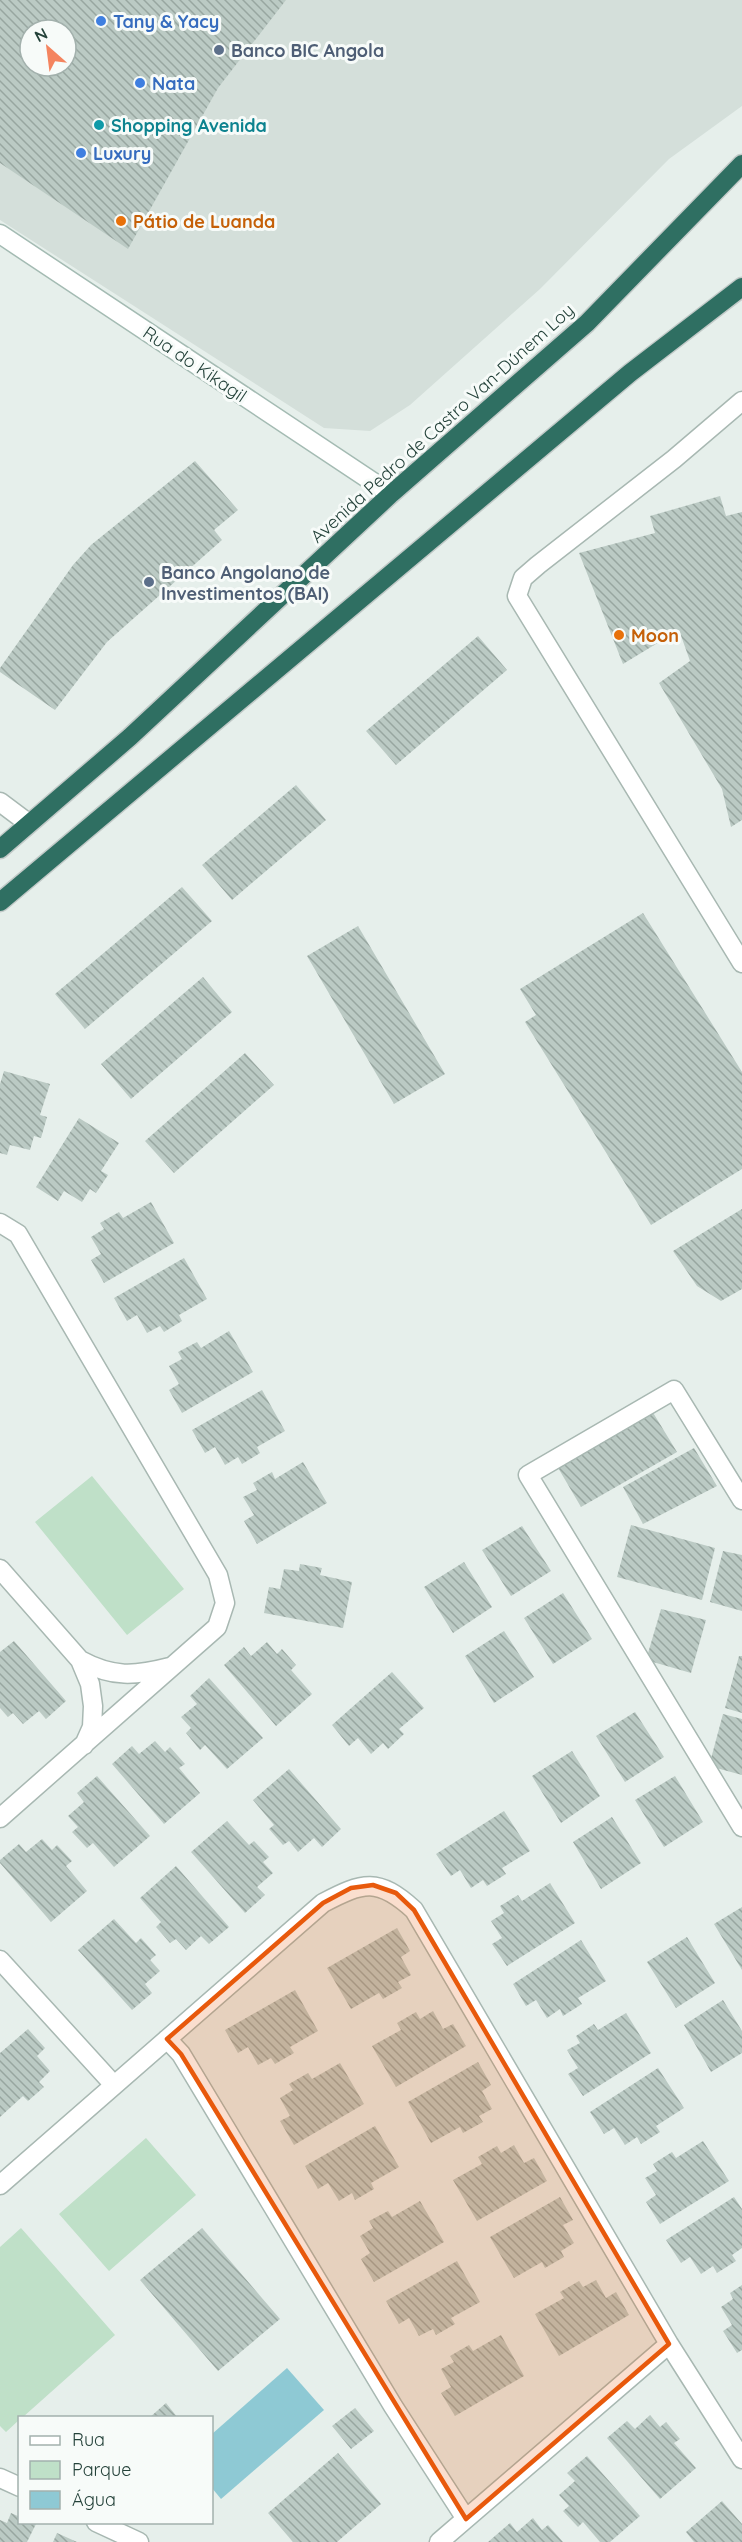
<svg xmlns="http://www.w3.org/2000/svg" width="742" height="2542" font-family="Quicksand,sans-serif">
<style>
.built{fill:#d4dfda;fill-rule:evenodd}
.green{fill:#bfe0c8}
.water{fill:#8ec9d4}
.building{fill:url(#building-back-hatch);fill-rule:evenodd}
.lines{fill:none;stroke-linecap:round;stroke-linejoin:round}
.street-casing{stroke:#a8b8b2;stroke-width:21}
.secondary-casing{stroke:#a4bbb3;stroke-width:21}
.highway-casing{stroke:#c2cac8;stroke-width:21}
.street{stroke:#fff;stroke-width:18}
.secondary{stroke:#fff;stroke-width:18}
.highway{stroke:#2f6f62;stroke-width:18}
.marked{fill:#e8590c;fill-opacity:0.2;stroke:#e8590c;stroke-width:4.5;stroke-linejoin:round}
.shop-dot{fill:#3f7fe0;stroke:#f7fbf9;stroke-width:2}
.service-dot{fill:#5c6f8a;stroke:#f7fbf9;stroke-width:2}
.culture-dot{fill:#0f9aa8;stroke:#f7fbf9;stroke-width:2}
.food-dot{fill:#e8710a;stroke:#f7fbf9;stroke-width:2}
.labels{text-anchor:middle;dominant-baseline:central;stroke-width:6;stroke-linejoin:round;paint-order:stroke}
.shop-label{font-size:18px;font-weight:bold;fill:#366cbe;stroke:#f7fbf9;text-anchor:start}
.service-label{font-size:18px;font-weight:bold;fill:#4e5e75;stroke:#f7fbf9;text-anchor:start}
.culture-label{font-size:18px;font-weight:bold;fill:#0d838f;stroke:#f7fbf9;text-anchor:start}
.food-label{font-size:18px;font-weight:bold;fill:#c56008;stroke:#f7fbf9;text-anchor:start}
.street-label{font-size:18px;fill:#24423a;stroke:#f7fbf9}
</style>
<defs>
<pattern id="building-back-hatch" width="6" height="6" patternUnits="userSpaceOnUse" patternTransform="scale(1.5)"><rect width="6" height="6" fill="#bbcac4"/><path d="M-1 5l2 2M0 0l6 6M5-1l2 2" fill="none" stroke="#98a6a0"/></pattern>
</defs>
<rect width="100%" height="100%" fill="#e6efeb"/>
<!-- built -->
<path class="built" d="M0 0H742V106L669 159 540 289 410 405 370 431 324 428 0 220ZM30 30H66V66H30Z"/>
<!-- green -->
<path class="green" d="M92 1476 184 1589 127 1635 35 1522Z
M146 2138 196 2195 109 2271 59 2214Z
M21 2228 115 2335 23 2417 20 2418 19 2420 6 2432 0 2426V2247Z"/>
<!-- water -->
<path class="water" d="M287 2368 324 2410 221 2499 212 2488V2434Z"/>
<!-- building -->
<path class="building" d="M0 0H286L218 88 128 249 0 163ZM30 30H66V66H30Z
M195 461 238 510 214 530 222 540 107 642 55 710 0 672V668L73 565 91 545Z
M720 496 726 516 742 512V820L731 827 722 789 659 683 690 661 679 630 623 664 579 553 655 533 650 516Z
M478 636 507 670 396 765 366 731Z
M296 785 326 820 232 900 202 865Z
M182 887 212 921 85 1029 55 994Z
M643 913 742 1072V1169L651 1225 525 1022 536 1015 520 989Z
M358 926 445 1074 394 1104 307 956Z
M203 977 232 1012 131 1099 101 1064Z
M245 1053 274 1085 174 1173 145 1141Z
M4 1071 50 1084 40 1115 47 1117 41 1138 34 1136 30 1150 10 1145 7 1155 0 1153V1084Z
M79 1118 119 1143 101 1171 108 1175 96 1193 90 1189 82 1202 64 1191 58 1201 36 1187Z
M151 1202 174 1243 104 1283 91 1260 101 1254 91 1237 104 1229 100 1223 119 1212 123 1218Z
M742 1209V1289L721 1301 697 1286 673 1251Z
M184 1258 207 1299 179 1315 182 1321 164 1332 160 1326 147 1333 137 1315 127 1321 114 1298Z
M229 1331 253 1372 182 1413 169 1390 179 1384 169 1366 182 1359 178 1352 197 1342 201 1348Z
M262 1390 285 1431 257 1447 260 1453 242 1464 238 1457 225 1465 215 1447 205 1453 192 1430Z
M652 1411 677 1452 581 1507 557 1466Z
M694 1448 717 1486 643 1524 623 1487Z
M303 1462 327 1503 257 1544 244 1521 254 1515 243 1497 257 1490 253 1483 272 1472 275 1479Z
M631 1525 715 1548 702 1600 617 1577Z
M522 1526 551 1571 511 1596 482 1550Z
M723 1551 742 1555V1611L710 1602Z
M464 1562 492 1607 453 1633 424 1587Z
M300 1564 322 1568 320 1575 352 1582 343 1628 264 1613 269 1587 280 1589 284 1569 299 1571Z
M563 1593 592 1639 553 1664 524 1618Z
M661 1609 706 1620 691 1673 646 1660Z
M504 1631 534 1677 494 1703 465 1656Z
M14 1641 66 1701 46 1719 39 1711 23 1724 13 1713 8 1717 0 1708V1652Z
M267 1642 277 1654 282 1649 296 1665 291 1670 312 1694 276 1726 224 1665 244 1647 251 1656Z
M739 1656H742V1713L725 1708Z
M392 1672 424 1708 399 1729 404 1734 388 1749 383 1743 371 1754 358 1738 349 1746 332 1725Z
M209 1678 263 1738 227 1769 205 1745 200 1750 186 1733 191 1728 181 1717 197 1704 190 1696Z
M635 1712 664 1757 625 1782 596 1736Z
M723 1714 742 1719V1775L709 1766Z
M155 1741 165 1752 170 1747 185 1764 179 1768 200 1793 164 1824 112 1764 132 1746 139 1754Z
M572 1751 600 1796 561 1823 532 1776Z
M289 1769 341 1829 322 1847 314 1838 298 1852 289 1841 283 1845 269 1829 274 1825 253 1800Z
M97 1776 150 1836 114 1867 93 1843 87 1848 72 1832 78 1827 68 1816 84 1802 77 1793Z
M675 1776 703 1822 664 1847 635 1800Z
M504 1811 530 1851 502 1868 506 1874 487 1886 483 1880 471 1888 460 1870 451 1876 436 1854Z
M612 1817 641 1863 601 1889 573 1842Z
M227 1821 249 1845 254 1841 269 1857 263 1862 273 1873 257 1887 265 1895 245 1913 191 1852Z
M42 1839 52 1850 57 1845 72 1861 66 1866 87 1891 51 1922 0 1863V1860L19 1844 26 1852Z
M176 1866 229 1927 209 1944 201 1936 186 1950 176 1939 170 1943 156 1927 161 1922 140 1898Z
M550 1883 575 1923 507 1966 492 1944 502 1938 491 1921 504 1913 500 1906 518 1895 522 1901Z
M742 1907V1970L714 1924Z
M114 1919 136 1943 141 1938 156 1955 150 1960 160 1971 145 1984 152 1993 132 2010 78 1950Z
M397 1928 410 1951 401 1957 411 1975 398 1982 402 1988 383 1999 379 1993 351 2009 327 1968Z
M687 1937 715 1983 676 2008 647 1962Z
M581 1940 606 1981 578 1998 582 2004 563 2016 560 2009 547 2018 536 2000 526 2006 513 1984Z
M295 1990 318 2031 290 2047 294 2053 275 2064 271 2058 258 2065 248 2047 238 2053 225 2030Z
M723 2000 742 2031V2053L711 2072 684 2025Z
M433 2011 443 2029 453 2024 466 2046 396 2087 372 2046 401 2030 397 2023 416 2012 420 2019Z
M626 2013 651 2053 583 2096 568 2074 578 2068 567 2050 580 2043 576 2036 594 2024 598 2030Z
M28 2029 45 2048 37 2056 50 2071 39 2082 44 2087 28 2101 23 2096 0 2117V2053Z
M478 2062 491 2085 482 2091 492 2109 479 2116 483 2122 463 2133 460 2127 431 2143 408 2102Z
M340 2063 364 2104 294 2145 280 2121 290 2116 280 2098 293 2090 289 2084 308 2073 312 2079Z
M658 2068 684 2108 656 2126 660 2132 641 2144 637 2137 625 2145 614 2128 604 2134 590 2112Z
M375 2126 399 2167 371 2183 374 2189 355 2200 352 2193 339 2201 328 2183 318 2189 305 2166Z
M703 2141 729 2181 660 2224 646 2202 656 2195 645 2178 657 2171 653 2164 672 2152 676 2158Z
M514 2145 524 2163 534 2158 547 2181 477 2221 453 2180 482 2164 478 2157 497 2146 501 2153Z
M560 2197 573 2220 563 2225 574 2243 561 2251 564 2257 545 2268 542 2262 514 2278 490 2237Z
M734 2197 742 2209V2248L732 2255 736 2261 717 2273 713 2266 701 2274 690 2257 681 2263 666 2240Z
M420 2201 444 2242 374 2282 361 2259 370 2253 360 2236 373 2228 369 2221 388 2211 392 2217Z
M202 2228 280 2319 218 2371 140 2280Z
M457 2261 480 2302 451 2318 455 2324 436 2335 433 2329 419 2336 409 2318 399 2324 386 2301Z
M596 2280 606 2298 616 2292 629 2315 559 2356 535 2314 564 2298 560 2292 579 2281 583 2287Z
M742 2285V2350L737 2353 723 2331 732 2325 721 2307 733 2299 730 2293Z
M501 2335 524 2376 455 2416 441 2393 451 2387 441 2369 454 2362 450 2356 469 2345 473 2351Z
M166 2403 178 2418H149Z
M355 2408 374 2431 351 2449 332 2426Z
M650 2415 660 2427 666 2422 680 2439 674 2443 696 2468 660 2499 607 2438 627 2421 635 2429Z
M338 2453 381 2504 337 2542H293L268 2513Z
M587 2456 640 2516 610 2542H600L583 2522 578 2527 563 2511 569 2506 559 2495 575 2481 567 2473Z
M722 2501 742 2524V2542H694L686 2532Z
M11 2513 20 2517V2522L36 2524 27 2542H0V2520L7 2523Z
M533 2518 542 2530 548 2525 563 2542H488L510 2523 517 2532Z
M57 2533 77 2542H53Z"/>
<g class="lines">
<!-- street casing -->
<g class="street-casing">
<path id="street" d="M742 401 674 459 538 565 523 578 517 596 742 963
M0 802 28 823
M0 1223 18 1234 218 1575 225 1603 217 1627 0 1818
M742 1500 674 1390 528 1475 742 1827
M0 1569 80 1660 90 1684 93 1706 92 1727 84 1745
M80 1660C113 1678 135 1676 170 1667
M0 1960 114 2085
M167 2039 181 2054 393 2406 466 2519
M0 2185 323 1903C363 1882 378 1877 414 1910L669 2344 742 2459
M0 2478 20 2487
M96 2522 139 2542
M439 2542 669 2344"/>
</g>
<!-- secondary casing -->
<g class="secondary-casing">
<path id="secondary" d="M0 234 391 494"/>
</g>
<!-- highway casing -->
<g class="highway-casing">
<path id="highway" d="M0 849 130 737 391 494 587 323 742 164
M0 902 630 373 742 287"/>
</g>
<!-- street -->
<use href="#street" class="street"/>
<!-- secondary -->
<use href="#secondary" class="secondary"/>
<!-- highway -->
<use href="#highway" class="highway"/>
</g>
<!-- marked area -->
<path class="marked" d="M373 1885 396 1893 414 1910 669 2344 466 2519 181 2054 167 2039 323 1903 351 1888Z"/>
<!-- markers -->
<g class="shop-dot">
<circle cx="101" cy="21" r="6"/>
<circle cx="140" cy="83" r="6"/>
<circle cx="81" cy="153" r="6"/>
</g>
<g class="service-dot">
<circle cx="219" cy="50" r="6"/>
<circle cx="149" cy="582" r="6"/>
</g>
<circle class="culture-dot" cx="99" cy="125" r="6"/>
<g class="food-dot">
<circle cx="121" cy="221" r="6"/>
<circle cx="619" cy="635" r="6"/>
</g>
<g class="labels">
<!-- shop labels -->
<g class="shop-label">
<text x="113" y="21">Tany &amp; Yacy</text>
<text x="152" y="83">Nata</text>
<text x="93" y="153">Luxury</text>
</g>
<!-- service labels -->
<g class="service-label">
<text x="231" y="50">Banco BIC Angola</text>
<text x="161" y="572">Banco Angolano de<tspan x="161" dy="21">Investimentos (BAI)</tspan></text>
</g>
<!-- culture labels -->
<g class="culture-label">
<text x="111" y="125">Shopping Avenida</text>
</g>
<!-- food labels -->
<g class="food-label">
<text x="133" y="221">Pátio de Luanda</text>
<text x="631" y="635">Moon</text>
</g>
<!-- street labels -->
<g class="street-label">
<text transform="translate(195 364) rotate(34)">Rua do Kikagil</text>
<text transform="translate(442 423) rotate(-42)">Avenida Pedro de Castro Van-Dúnem Loy</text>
</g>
</g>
<!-- legend -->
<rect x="18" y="2416" width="195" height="108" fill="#f7fbf9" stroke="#a3b1ad" stroke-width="1.5"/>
<rect x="30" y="2436" width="30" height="9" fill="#ffffff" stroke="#a3b1ad" stroke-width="1.5"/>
<text x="72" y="2446" font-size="18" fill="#24423a">Rua</text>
<rect x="30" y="2461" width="30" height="18" fill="#bfe0c8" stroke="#a3b1ad" stroke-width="1.5"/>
<text x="72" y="2476" font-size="18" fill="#24423a">Parque</text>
<rect x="30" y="2491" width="30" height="18" fill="#8ec9d4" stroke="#a3b1ad" stroke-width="1.5"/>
<text x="72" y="2506" font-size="18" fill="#24423a">Água</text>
<!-- north arrow -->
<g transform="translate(48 48) rotate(332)"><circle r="28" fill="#f7fbf9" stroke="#a3b1ad" stroke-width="1.5"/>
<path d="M0-4.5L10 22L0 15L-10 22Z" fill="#f4845f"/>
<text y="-9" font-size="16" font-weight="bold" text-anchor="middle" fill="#24423a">N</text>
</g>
</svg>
